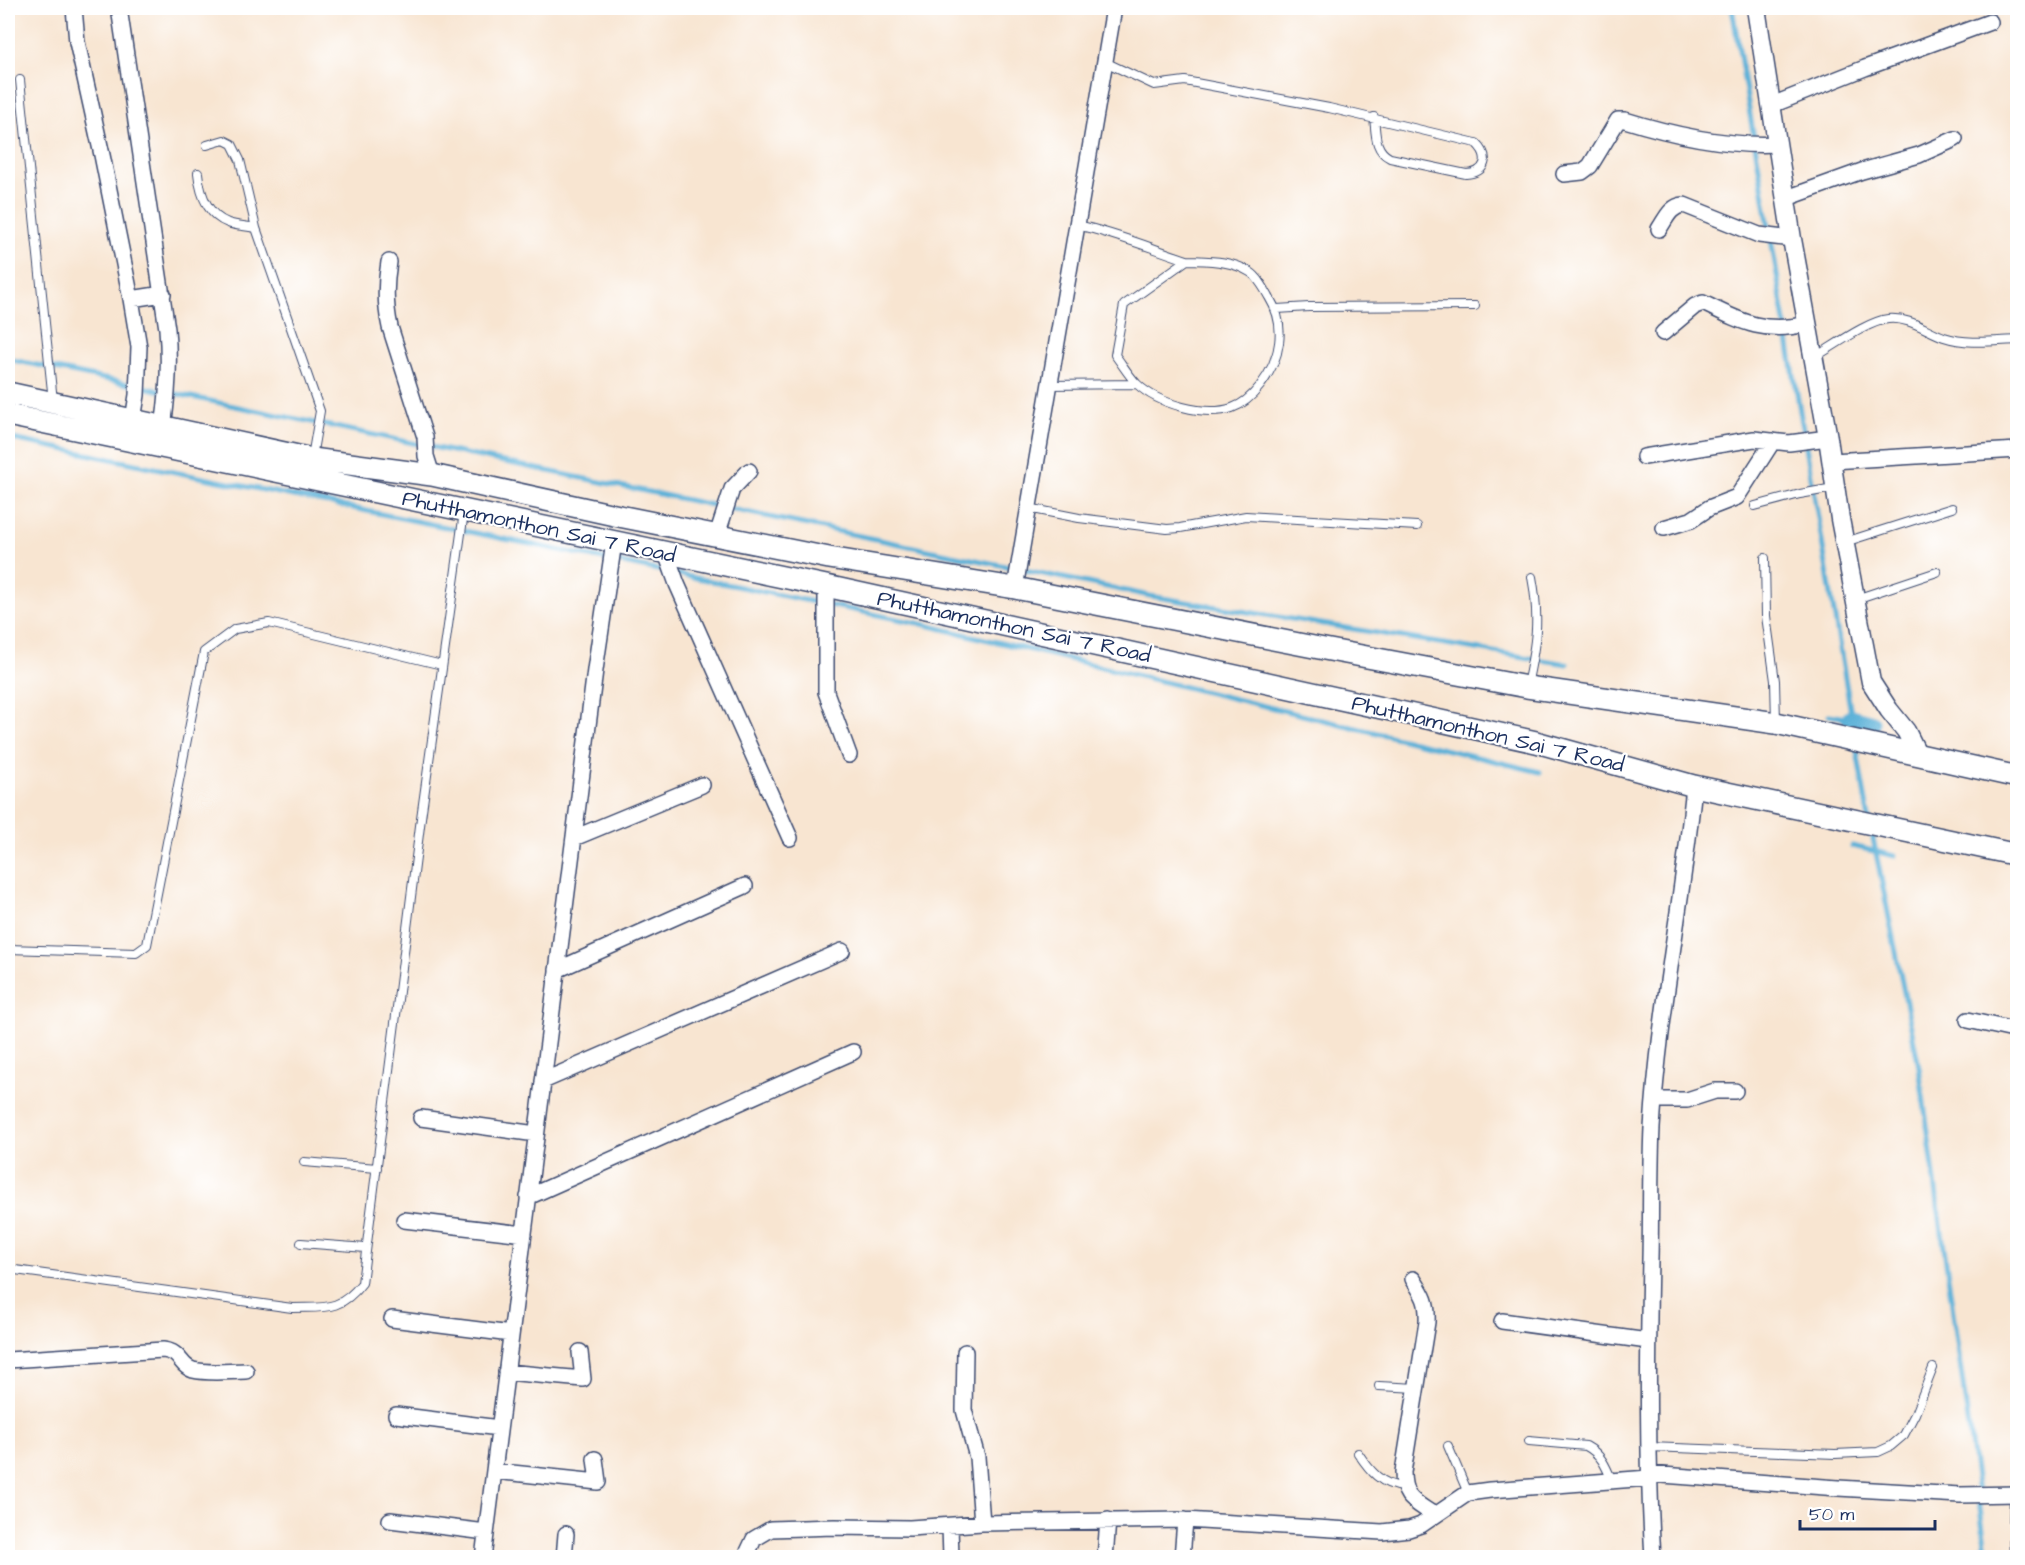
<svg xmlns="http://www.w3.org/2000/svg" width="2025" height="1565" font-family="'Architects Daughter',sans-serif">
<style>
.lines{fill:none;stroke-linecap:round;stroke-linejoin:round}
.stream{stroke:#5cb1d8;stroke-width:5}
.canal{stroke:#5cb1d8;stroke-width:20}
.service-casing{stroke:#3c4a6f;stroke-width:10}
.minor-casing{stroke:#3c4a6f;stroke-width:18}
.tertiary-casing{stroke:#3c4a6f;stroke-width:21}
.secondary-casing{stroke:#3c4a6f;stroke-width:24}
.service{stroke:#fff;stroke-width:8}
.minor{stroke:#fff;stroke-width:15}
.tertiary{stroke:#fff;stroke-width:18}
.secondary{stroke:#fff;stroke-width:21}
.labels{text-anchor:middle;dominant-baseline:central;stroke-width:4.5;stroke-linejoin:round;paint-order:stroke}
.street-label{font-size:22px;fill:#1b2f5e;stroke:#fff}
</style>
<rect width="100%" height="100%" fill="#fff"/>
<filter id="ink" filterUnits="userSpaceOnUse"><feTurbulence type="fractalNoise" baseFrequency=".0167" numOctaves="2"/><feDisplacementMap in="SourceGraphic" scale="12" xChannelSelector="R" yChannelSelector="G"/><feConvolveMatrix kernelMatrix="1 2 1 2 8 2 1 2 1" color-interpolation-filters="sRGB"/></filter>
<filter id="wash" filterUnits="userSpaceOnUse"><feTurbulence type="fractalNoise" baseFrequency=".008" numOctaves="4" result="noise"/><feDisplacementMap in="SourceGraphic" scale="24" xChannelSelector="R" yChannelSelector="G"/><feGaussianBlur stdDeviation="1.35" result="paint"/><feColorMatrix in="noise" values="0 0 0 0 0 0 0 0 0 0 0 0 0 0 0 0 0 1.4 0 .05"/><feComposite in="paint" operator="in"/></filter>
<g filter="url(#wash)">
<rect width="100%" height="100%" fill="#f8e5d1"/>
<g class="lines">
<!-- stream -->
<path class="stream" d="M1732 8 1855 737
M8 359 1150 596 1567 664
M8 438 922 624 1540 772
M1829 715 1852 719
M1856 746 1869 819
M1871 828 1919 1067 1987 1558
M1852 846 1895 856"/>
<!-- canal -->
<path class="canal" d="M1852 719 1870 724"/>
</g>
</g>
<g filter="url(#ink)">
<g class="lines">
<!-- service casing -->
<g class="service-casing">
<path id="service" d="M1105 62 1154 85 1185 81 1329 108 1476 143C1491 157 1486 173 1466 174L1390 158C1374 150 1376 133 1374 117
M20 80 53 401
M207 145 224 140 232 144 240 160 256 228
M198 173C200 193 207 215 228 223 236 226 247 226 256 228L320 411 312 457
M1077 225C1114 233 1151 248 1187 260
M1187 260C1208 261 1231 260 1250 272 1258 277 1264 288 1269 297 1287 326 1281 359 1260 386 1253 395 1244 404 1232 408 1205 417 1158 404 1137 384 1129 376 1122 364 1115 355L1124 305Z
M1277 309 1309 307 1475 306
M1815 357C1834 346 1868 321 1888 319 1909 317 1925 330 1944 337 1968 345 1993 341 2018 340
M1049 385 1137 384
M1755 506 1800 494 1834 488
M1028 508 1079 518 1167 529 1180 528 1246 516 1417 526
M1845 542 1952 508
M1765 558 1766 616 1775 681 1776 722
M1856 599 1937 572
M1527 685C1536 644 1540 619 1532 577
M8 949 136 953 147 945 204 652 235 629 269 623 442 665
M304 1162 377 1168
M301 1243 366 1248
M8 1269 292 1308C324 1307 340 1312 362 1283L421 818 464 512
M1379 1386 1417 1388
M1529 1441 1586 1446C1601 1454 1606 1466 1612 1481
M1448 1446 1468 1493
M1649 1447 1835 1454 1878 1452 1891 1446 1904 1435 1915 1414 1933 1368
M1358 1453C1370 1471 1381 1485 1403 1487
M2014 1558 2013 1530 2014 1494"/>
</g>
<!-- minor casing -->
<g class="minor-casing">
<path id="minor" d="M74 8 77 42 102 155 131 299 139 347 137 395 133 420
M119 8 167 329C170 362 168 394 163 427
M1772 105 1865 68 1990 22
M1564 174 1582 172 1590 166 1618 120H1625C1673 135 1726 147 1778 144
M1787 198 1862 171 1919 155 1955 139
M1659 229C1666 219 1670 206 1684 205L1759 235 1792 239
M389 262C385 285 385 305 390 327L425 437 426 456 432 475
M131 299 163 294
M1663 333 1695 306 1703 303C1742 322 1763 334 1807 324
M1644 457 1754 439 1789 443 1828 438
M1832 461 2018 450
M1664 528 1691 520 1709 508 1737 497 1773 441
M717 535 732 489 749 471
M666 553 677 584 790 838
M826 586V692L849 755
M1015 588 1114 8
M574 838 702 785
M557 970 745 886
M1968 1020 2018 1031
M543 1081 842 951
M1655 1100H1687L1715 1091H1735
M421 1118 536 1134
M528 1197 853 1052
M404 1220 524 1234
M1413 1279C1424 1296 1428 1302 1427 1322L1403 1472C1403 1499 1414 1501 1434 1515
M392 1319 511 1334
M1502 1321 1648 1341
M965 1352 964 1410 977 1457 982 1523
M8 1360 163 1350C182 1352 179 1366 193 1370 210 1374 229 1371 246 1371
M506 1372 583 1379 580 1352
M396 1415 499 1428
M494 1471 598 1482 595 1459
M1649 1474 1838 1488 1960 1495 2018 1494
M390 1520 486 1532
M950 1526 951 1558
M483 1558 595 670 614 542
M564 1558 566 1534
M745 1558 754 1539 771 1529 834 1527 910 1528 982 1523 1185 1520 1382 1532 1409 1529 1421 1525 1468 1493 1490 1490 1649 1478
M1105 1558 1108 1520
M1182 1558 1185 1520
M1653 1558C1647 1458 1648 1358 1650 1259 1651 1215 1650 1171 1652 1128 1659 1013 1683 900 1694 786"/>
</g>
<!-- tertiary casing -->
<g class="tertiary-casing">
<path id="tertiary" d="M1756 8 1792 239 1828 438 1840 519 1871 682 1889 710 1906 731 1918 755"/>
</g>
<!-- secondary casing -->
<g class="secondary-casing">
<path id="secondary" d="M8 393 312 459 432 475 619 516 829 558 1015 588 1319 648 1527 687 1776 723 2018 777
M8 415 826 586 1536 742 1694 786 2018 855"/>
</g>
<!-- service -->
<use href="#service" class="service"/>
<!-- minor -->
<use href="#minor" class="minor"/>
<!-- tertiary -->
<use href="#tertiary" class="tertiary"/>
<!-- secondary -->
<use href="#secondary" class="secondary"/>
</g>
</g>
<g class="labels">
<!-- street labels -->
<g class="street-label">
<text transform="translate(539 527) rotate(12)">Phutthamonthon Sai 7 Road</text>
<text transform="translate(1014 627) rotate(12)">Phutthamonthon Sai 7 Road</text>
<text transform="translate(1488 734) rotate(13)">Phutthamonthon Sai 7 Road</text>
</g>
</g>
<!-- margin -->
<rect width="2025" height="1565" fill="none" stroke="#fff" stroke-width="30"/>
<!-- scale -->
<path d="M1800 1520v9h135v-9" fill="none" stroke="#1b2f5e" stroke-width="3"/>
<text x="1809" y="1520" font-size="18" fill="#1b2f5e" stroke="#ffffff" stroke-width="4.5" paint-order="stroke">50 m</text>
</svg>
